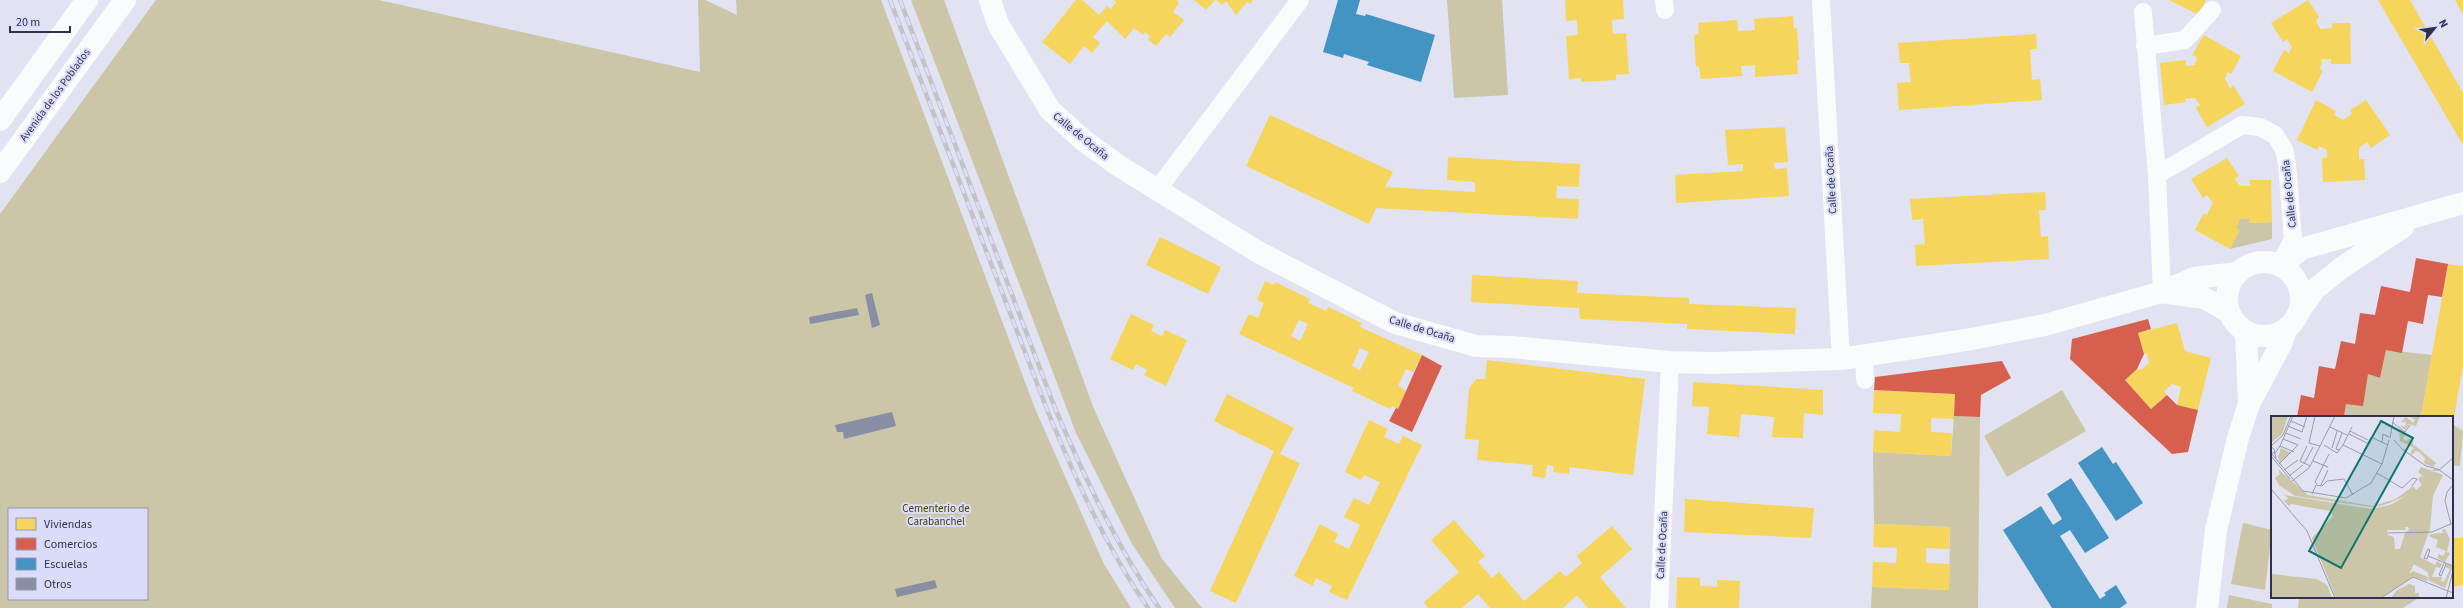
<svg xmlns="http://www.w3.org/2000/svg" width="2463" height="608" font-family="'Source Sans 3',sans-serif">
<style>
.green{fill:#cac6a7;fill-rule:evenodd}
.homes{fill:#f6d55c;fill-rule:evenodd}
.shops{fill:#d6604d}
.schools{fill:#4393c3}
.building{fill:#888ea4}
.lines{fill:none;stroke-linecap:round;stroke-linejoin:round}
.minor{stroke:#fafbfd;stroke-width:18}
.tertiary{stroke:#fafbfd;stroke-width:22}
.primary{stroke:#fafbfd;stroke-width:22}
.rail-casing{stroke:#c2c2c7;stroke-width:4.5}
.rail{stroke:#dadcf9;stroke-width:3;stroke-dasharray:9;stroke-linecap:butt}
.labels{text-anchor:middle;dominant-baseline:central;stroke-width:4;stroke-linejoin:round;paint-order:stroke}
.street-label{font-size:11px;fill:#31314d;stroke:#dadcf9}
.park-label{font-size:11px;fill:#454111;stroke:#dadcf9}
.inset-road{fill:none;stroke:#9b9bb0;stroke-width:1}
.view{fill:#0f766e;fill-opacity:0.15;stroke:#0f766e;stroke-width:2}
.inset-edge{fill:none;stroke:#31314d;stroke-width:2}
</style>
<rect width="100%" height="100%" fill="#e1e2f2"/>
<!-- green -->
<path class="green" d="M156 0H379L700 72 698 0H705L737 15 736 0H881L1036 411 1104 564 1131 608H0V214ZM9 509H147V599H9Z
M911 0H944L1094 409 1162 559 1202 608H1175L1132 544 1076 433Z
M1447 0H1502L1508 95 1454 98Z
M2250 218V223L2272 222V239L2230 249 2239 230 2236 228 2240 219Z
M2386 350 2432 355 2421 416 2425 417H2344L2346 404 2368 374 2380 378Z
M2062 390 2086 431 2007 477 1984 436Z
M1954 416 1980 417 1978 608H1871L1872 587 1949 590 1950 527 1874 524 1873 452 1951 456Z
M2452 424 2463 431 2460 466 2452 465Z
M2243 523 2272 530 2265 590 2231 584Z
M2229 595 2272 604V608H2227Z
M2299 597H2420L2403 608H2298Z"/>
<!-- homes -->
<path class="homes" d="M1076 0H1082L1099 15 1107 6 1111 9 1116 2 1114 0H1177L1179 3 1173 12 1184 20 1170 37 1166 34 1156 46 1148 40 1150 36 1145 32 1143 35 1134 28 1125 39 1107 21 1093 37 1100 43 1092 53 1084 46 1070 64 1042 42Z
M1194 0H1215L1206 10Z
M1216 0H1253L1250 4 1247 2 1236 15 1226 1 1222 5Z
M1565 0H1623L1624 19 1612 20 1613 34 1626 33 1629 74 1616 75V80L1581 82V78L1569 79 1566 36 1578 35 1577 20 1566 21Z
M2169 0H2206L2199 15Z
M2308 0 2319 17 2316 21 2320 29 2332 28V23H2350L2351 64H2331V59H2322L2320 69 2323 71 2312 92 2273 71 2284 50 2289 53 2292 47 2287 39 2283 42 2271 23Z
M2378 0H2410L2463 93V145Z
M2455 0H2463V14Z
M1793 16 1794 29 1797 28 1799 60H1797L1798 74 1755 77V65L1741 66 1742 76 1701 79 1699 66 1696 67 1694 35 1699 34 1698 23 1737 20 1738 31 1755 30 1754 19Z
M2036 34 2037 49H2030L2032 80 2040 79 2042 100 1899 110 1897 83 1911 82 1909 63H1900L1898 43Z
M2204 35 2241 56 2231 74 2228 72 2225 79 2230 88 2234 86 2245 104 2207 127 2196 108 2200 105 2195 98 2185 99 2186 102 2164 105 2160 63 2186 60V66L2195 65 2197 57 2192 55Z
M2316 100 2336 111 2334 115 2343 120 2352 114 2350 110 2366 100 2390 135 2371 148 2367 142 2359 148V159H2364L2365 180 2323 182 2322 158H2327V150L2319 146 2317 150 2297 140Z
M1270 115 1393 172 1385 187 1475 192V182L1447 180 1448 157 1580 164 1579 187 1557 186 1556 198 1579 199 1578 219 1376 208 1369 224 1246 166Z
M1785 127 1788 162 1774 163 1775 169 1787 168 1789 196 1676 203 1675 175 1743 171V164L1728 165 1725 130Z
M2227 158 2239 176 2235 179 2240 186H2250V180H2271L2272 222 2249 223 2250 218 2240 219 2236 228 2240 230 2230 249 2195 230 2204 213 2207 215 2213 203 2207 195 2203 198 2191 179Z
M2045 192 2046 210H2039L2041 237 2048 236 2049 259 1916 266 1915 245 1925 244 1923 219 1912 220 1910 199Z
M1160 237 1221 267 1208 294 1146 265Z
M2448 264 2463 266V366L2453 423 2452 417 2421 416Z
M1472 275 1578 281 1577 293 1689 298V304L1796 308 1795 334 1687 329V324L1580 319 1579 308 1471 302Z
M1265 281 1274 285 1275 282 1310 299 1308 303 1326 311 1328 307 1362 323 1360 327 1422 355 1413 372 1406 369 1398 386 1406 391 1398 409 1392 406 1390 409 1352 391 1354 388 1239 334 1249 314 1258 318 1264 303 1257 300ZM1299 320 1308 324 1300 341 1291 336ZM1360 348 1369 352 1360 370 1352 366Z
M1131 314 1154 325 1151 331 1162 336 1165 330 1187 340 1166 386 1144 375 1147 370 1136 364 1133 370 1110 359Z
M2177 323 2185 351 2211 358 2198 410 2177 405 2181 387 2172 384 2164 391 2167 395 2151 409 2125 380 2137 369 2141 370 2149 363 2147 353 2144 354 2138 333Z
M1487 360 1645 379 1633 475 1569 467V474L1553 472 1554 466 1547 465 1545 478 1532 476 1533 465 1477 460 1479 440 1465 439 1469 389 1476 379H1485Z
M1693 382 1823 390V415L1804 413 1803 438 1772 437 1774 417 1741 414 1739 437 1707 434 1709 407 1692 406Z
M1874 390 1955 394 1954 419 1931 418V432L1952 433 1951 456 1873 452 1874 430 1900 432 1901 414 1873 413Z
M1227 394 1294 428 1280 454 1300 463 1236 603 1210 591 1274 451 1214 421Z
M1369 420 1388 429 1384 437 1399 444 1403 436 1422 445 1347 600 1329 592 1332 586 1316 578 1313 586 1294 576 1320 524 1338 534 1334 542 1349 549 1360 525 1344 517 1354 498 1369 505 1380 482 1364 475 1361 480 1345 472Z
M1685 499 1814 508 1811 538 1684 532Z
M1454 520 1485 556 1478 562 1492 578 1499 572 1524 601 1560 571 1566 577 1582 563 1577 556 1612 526 1632 549 1600 577 1626 608H1588L1577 595 1563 608H1490L1478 594 1462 608H1428L1424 602 1459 572 1431 540Z
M1874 524 1950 527 1949 549 1926 548V563L1950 564 1949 590 1872 587 1873 562 1896 563 1897 548 1873 547Z
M2454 538H2463V585L2452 587Z
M1677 577 1700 578V586L1717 587V580L1740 581 1739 608H1676Z"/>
<!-- shops -->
<path class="shops" d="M2416 258 2448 264 2442 297 2428 295 2423 324 2408 321 2402 353 2386 350 2380 378 2368 374 2363 406 2346 404 2344 417H2297L2301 395 2314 398 2319 366 2335 369 2341 341 2355 344 2360 313 2375 315 2381 286 2410 292Z
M2148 319 2151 329 2138 333 2144 354 2137 369 2125 380 2151 409 2167 395 2177 405 2198 410 2188 452 2172 454 2070 359 2072 339Z
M1422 355 1442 366 1412 432 1389 421 1396 408 1398 409Z
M2002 361 2011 378 1981 395 1980 417 1954 416 1955 394 1874 390 1875 377Z"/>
<!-- schools -->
<path class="schools" d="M1338 0H1360L1356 14 1365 16 1366 14 1435 35 1421 82 1367 65 1369 62 1344 54 1343 58 1323 52Z
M2102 447 2113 464 2116 462 2143 503 2116 521 2078 463Z
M2071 478 2109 538 2085 553 2070 530 2060 536 2100 599 2106 595 2104 593 2116 585 2127 603 2120 608H2052L2003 530 2041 506 2053 525 2062 519 2047 494Z"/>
<!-- building -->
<path class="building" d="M872 293 880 325 872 328 865 295Z
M857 308 859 315 810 324 809 317Z
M892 412 896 426 844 439 843 432H837L835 425Z
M935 580 937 588 897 597 895 589Z"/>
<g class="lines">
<!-- minor -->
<path class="minor" d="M1664 0 1665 10
M1821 0 1841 359
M2143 12 2157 175 2162 292
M2145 46 2185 40 2212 10
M2157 175 2242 125 2260 127 2275 135 2284 149 2287 164 2293 239 2280 265
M1157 190 1300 0
M1864 355 1865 380
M1659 608 1670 362"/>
<!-- tertiary -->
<path class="tertiary" d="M990 0 998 24 1050 110 1083 140 1119 166 1258 252 1395 323 1476 346 1512 347 1670 362 1712 363 1841 359 1966 340 2045 325 2162 292 2194 278 2238 273
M2227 299a37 37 0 1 1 74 0a37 37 0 1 1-74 0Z
M2281 266 2301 249 2463 203
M2162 292 2204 298 2229 312
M2300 310 2315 289 2344 266 2403 227
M2246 332 2249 403
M2207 608 2216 530 2238 438 2249 404 2282 342 2286 330"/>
<!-- primary -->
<path class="primary" d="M0 120 87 0
M0 172 125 0"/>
<!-- rail casing -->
<g class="rail-casing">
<path id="rail" d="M890 0 1048 412C1076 480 1106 547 1148 608
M900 0 1055 408C1085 478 1116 545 1159 608"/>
</g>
<!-- rail -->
<use href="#rail" class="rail"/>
</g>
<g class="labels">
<!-- street labels -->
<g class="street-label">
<text transform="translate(55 95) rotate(-54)">Avenida de los Poblados</text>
<text transform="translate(1081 136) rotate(39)">Calle de Ocaña</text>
<text transform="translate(1831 180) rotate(-93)">Calle de Ocaña</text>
<text transform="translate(2289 194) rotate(-96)">Calle de Ocaña</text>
<text transform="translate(1422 329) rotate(17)">Calle de Ocaña</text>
<text transform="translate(1662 545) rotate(-87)">Calle de Ocaña</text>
</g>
<!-- park labels -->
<g class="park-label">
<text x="936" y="508">Cementerio de<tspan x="936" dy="13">Carabanchel</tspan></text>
</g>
</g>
<!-- overview -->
<g transform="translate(2271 416)">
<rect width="182" height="182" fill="#e1e2f2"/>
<path d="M0 0H17L11 18 0 27ZM139 0H149L145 10 138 8 134 14 128 9 134 11 135 6H130L135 1 142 7 144 4ZM128 17 135 18 132 22 135 25 141 21 142 28 165 47 162 51 153 47 154 42 148 36 144 35 141 39 139 37 143 32 129 25ZM10 32 20 37 9 46 7 41ZM150 51 172 59 162 80 159 113 149 141 164 149 166 145 171 148 169 152 165 151 161 161H171L170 165 173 166 179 153 174 151 175 148 182 150 174 172 157 164 158 160 156 156 143 148 138 158 142 155 157 161 156 165 142 161 109 182H65L41 122 62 100 59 95 20 88 18 90 11 83 14 85 17 82 13 79 100 93 119 89 135 80 113 89 100 91 24 80 8 69 4 62 9 58 7 53 37 79 102 90 125 83 142 70 145 74 151 69 147 63 150 60 154 62 147 56ZM134 111H137L138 114 134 117 129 133H124L123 121 117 119 116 114H135ZM174 113 179 123 176 136 179 137 174 146 166 142 168 138 172 140 175 135 165 131 167 124 158 120 160 118 172 117 171 114ZM0 158 46 163 56 169 61 182H0ZM138 168 144 170V177H148V181L120 182 125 175Z" fill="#cac6a7" fill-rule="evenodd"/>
<path class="inset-road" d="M44 0 38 27 49 30M20 5 34 11M121 6 134 16 139 9M17 10 31 16 36 0M59 11 76 19M79 15 97 24M15 17 30 23M78 18 96 27M102 22 117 29M119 22 123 0M123 24 131 33 155 50 167 53 182 64M111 26 112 18 118 21M53 29 66 37 72 29 111 48M72 29 81 11M0 30 12 19 20 0M9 30 23 36M36 30 29 45 39 50M0 31 3 33 5 42M61 32 66 15M68 34 65 33 71 17M0 37 32 75 75 82 100 67 111 48 118 24M0 37H4L9 30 22 0M0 40 19 63M42 45 57 51M87 47 100 21M8 48 27 29 12 23M33 48 42 31M13 54 27 44M162 54H168L182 42M106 57 131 72 142 62 146 63 141 70M18 60 32 49M21 65 38 52 64 0M46 68 44 66 58 38M50 69 57 54M0 73 36 115 64 182M41 78 45 69 51 70 56 65 73 63 82 79M180 108 174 85 176 76 182 69M117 117 161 116 182 107M157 133 159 134 156 143 153 142ZM157 140 182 150M173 147 168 159 170 160 175 148M110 182 142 161 182 177M175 182 182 155"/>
<path class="view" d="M110 5 142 22 70 152 38 135Z"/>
<rect width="182" height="182" class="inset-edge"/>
</g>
<!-- legend -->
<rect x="8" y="508" width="140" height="92" fill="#dadcf9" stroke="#9698b4"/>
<rect x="16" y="518" width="20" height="12" fill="#f6d55c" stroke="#9698b4"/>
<text x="44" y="528" font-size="12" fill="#31314d">Viviendas</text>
<rect x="16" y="538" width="20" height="12" fill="#d6604d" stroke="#9698b4"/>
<text x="44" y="548" font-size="12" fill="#31314d">Comercios</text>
<rect x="16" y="558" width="20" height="12" fill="#4393c3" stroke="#9698b4"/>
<text x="44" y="568" font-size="12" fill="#31314d">Escuelas</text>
<rect x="16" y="578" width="20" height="12" fill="#888ea4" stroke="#9698b4"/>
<text x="44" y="588" font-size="12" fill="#31314d">Otros</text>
<!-- north arrow -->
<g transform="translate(2435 28) rotate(61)" stroke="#dadcf9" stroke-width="3" paint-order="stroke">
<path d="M0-3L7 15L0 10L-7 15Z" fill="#31314d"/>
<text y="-6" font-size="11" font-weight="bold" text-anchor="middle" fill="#31314d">N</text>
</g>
<!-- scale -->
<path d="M10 26v6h60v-6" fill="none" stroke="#31314d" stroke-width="2"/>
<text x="16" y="26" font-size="12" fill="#31314d" stroke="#dadcf9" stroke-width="3" paint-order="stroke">20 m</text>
</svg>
